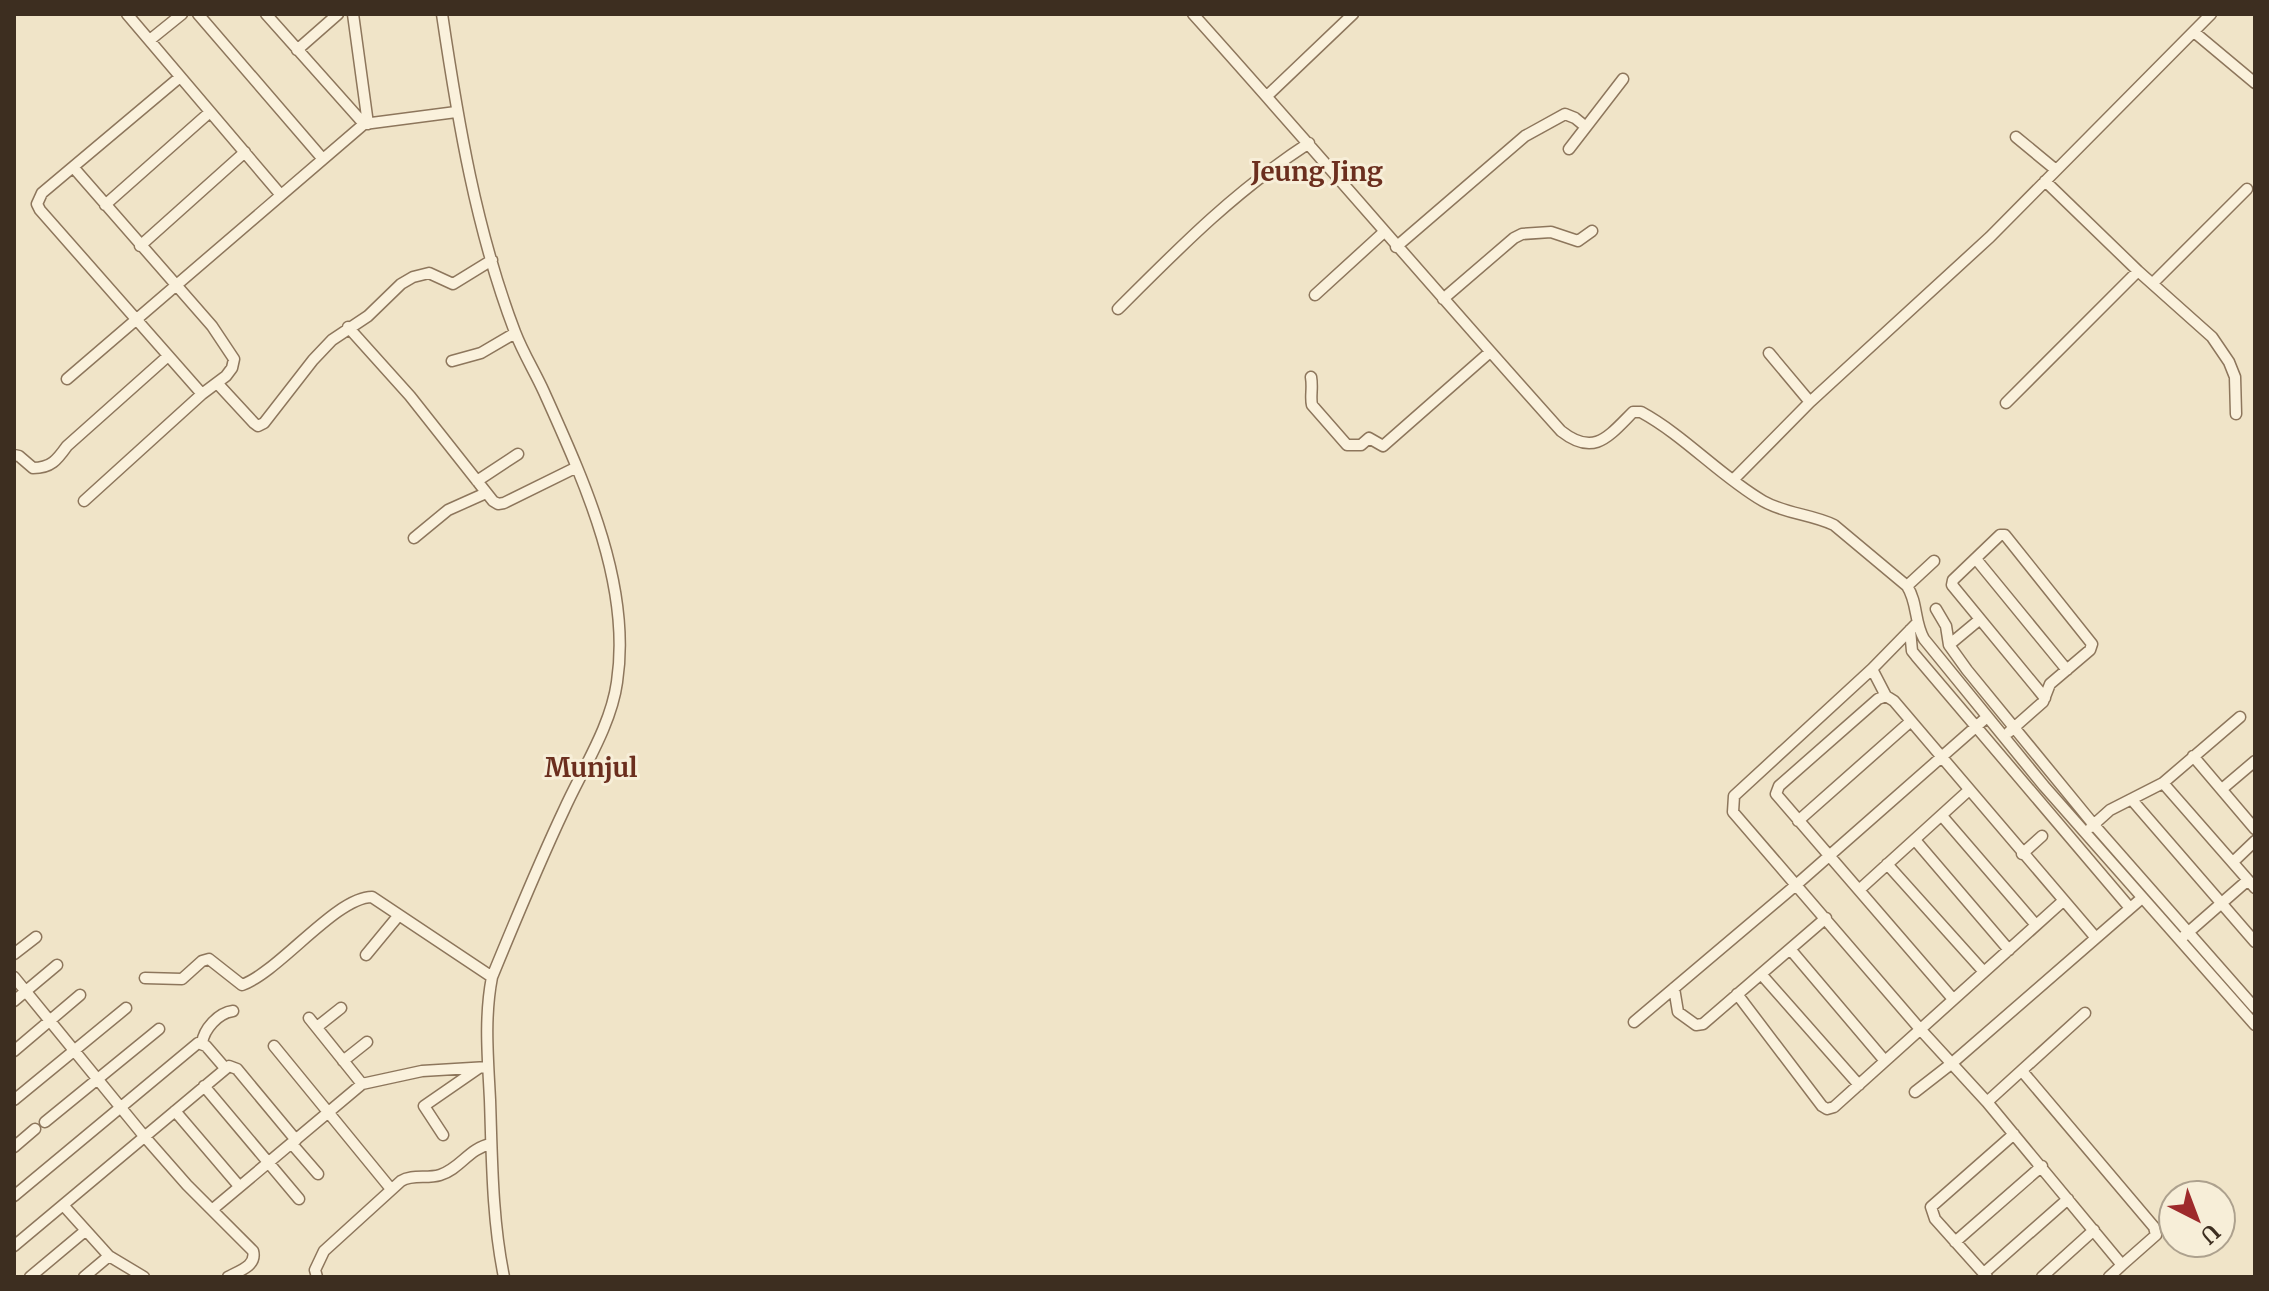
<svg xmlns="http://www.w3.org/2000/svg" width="2269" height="1291" font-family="Merriweather,serif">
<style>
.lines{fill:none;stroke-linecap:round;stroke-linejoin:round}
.minor-casing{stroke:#8d765c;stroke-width:13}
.minor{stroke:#faf1dc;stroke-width:10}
.labels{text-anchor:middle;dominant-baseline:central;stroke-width:6;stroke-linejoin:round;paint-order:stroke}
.quarter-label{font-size:26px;font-weight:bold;fill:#6b2e1e;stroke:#f7eed8}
</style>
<rect width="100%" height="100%" fill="#f0e4c8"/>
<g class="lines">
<!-- minor casing -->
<g class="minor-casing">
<path id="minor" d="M127 14 280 194
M198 14 322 158
M266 14 364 124
M353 14 368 124
M442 14C458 122 476 230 515 332 523 353 535 372 544 392 583 479 632 584 617 682 611 726 582 770 564 810 538 865 515 921 492 977 484 1018 488 1059 490 1100 492 1158 492 1219 504 1277
M1193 14C1317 152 1437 293 1561 431 1594 457 1608 437 1633 412H1641C1685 436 1720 476 1763 501 1786 514 1811 514 1834 525L1907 586C1918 603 1914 622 1924 639L2044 786 2255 1025
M2194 32 2255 83
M151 39 182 14
M297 50 338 14
M180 77 42 193 37 204 40 210 202 394
M1267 96 1353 14
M2016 137 2056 170
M1569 149 1586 127
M73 167 212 326 234 359 232 368 226 376 202 394 84 501
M2045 181 2138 271 2212 337 2229 362 2235 377 2236 414
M105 205 210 112
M140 246 245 152
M1396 247 1525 136 1565 114 1575 118 1586 127 1623 79
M2153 283 2247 189
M1315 295 1384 232
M1443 299 1514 238 1522 234 1551 232 1578 241 1592 231
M1118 309C1180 247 1235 191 1309 143
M348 327 410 396 493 501 498 504 504 503 575 468
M1769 353 1810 402
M452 361 481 353 515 333
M1311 377C1313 388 1310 397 1312 405L1347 445H1361L1369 438 1383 446 1490 352
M67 379 364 124 456 112
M217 383 254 423 258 426 264 423 313 360 332 340 368 316 401 284 413 277 429 273 453 284 492 260
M2006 403 2138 271
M14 455 19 456 33 468C51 468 57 460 67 446L168 356
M1733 480 1810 402 1990 237 2211 14
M477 481 518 454
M414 538 448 510 486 493
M1976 559 2067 670
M1907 586 1934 561
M1936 609 1946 626 1949 645 1967 670 2094 825 2255 1008
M1917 623 1872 669 1734 796 1733 812 1920 1029 1987 1102 2122 1265 2109 1277
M1910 630 1912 651 1916 656 2130 908
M1949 645 1979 620
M1872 669 1886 696
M2009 732 2043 702 2050 684 2090 650 2092 644 2005 535H2000L1953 580 1952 585 2045 698
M2193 756 2255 829
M2163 783 2255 888
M2222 789 2255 761
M2132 800 2255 942
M1942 816 2036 925
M1798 821 1911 721
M2091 827 2110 810 2163 783 2240 717
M1915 840 2009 950
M2022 854 2042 836
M2233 862 2255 841
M1887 864 1984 972
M1859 890 1968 791
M2184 936 2248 880
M1790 949 1885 1061
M14 954 36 937
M366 955 399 915
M1761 974 1859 1085
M14 977 144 1136 187 1185 253 1251C257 1266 239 1271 228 1277
M145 978 182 979 202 961 209 959 242 985C280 971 336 897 372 897L492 977
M1674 988 1678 1012 1696 1025 1703 1024 1826 918
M1737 994 1822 1106 1827 1109 1834 1107 2063 901
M1953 999 1776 794 1779 786 1878 699 1886 696 1894 701 2096 938
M14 1001 57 965
M309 1018 362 1084
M1634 1022 1796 885 1987 717
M317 1027 341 1008
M202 1043C204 1029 218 1013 233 1011
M274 1046 391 1189
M14 1051 80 995
M343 1061 367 1042
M2022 1071 2154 1227 2156 1235 2122 1265
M204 1086 299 1199
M1915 1092 1951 1064 2142 898
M14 1100 126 1008
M1987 1102 2085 1013
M175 1111 239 1186
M45 1122 159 1029
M443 1135 424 1106 479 1068
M292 1144 318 1174
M14 1147 35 1129
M14 1196 198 1043 206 1046 225 1068
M63 1205 109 1256 144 1277
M213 1209 362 1084 422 1071 488 1067
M1955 1242 2042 1166
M14 1246 229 1066 237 1069 296 1140
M1984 1273 2068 1199
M30 1277 85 1231
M84 1277 109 1256
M317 1277 315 1270 324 1251 401 1181C412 1174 427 1179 440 1175 460 1169 469 1148 491 1144
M1987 1277 1935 1219 1931 1207 2014 1134
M2042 1277 2094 1230"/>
</g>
<!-- minor -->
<use href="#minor" class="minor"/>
</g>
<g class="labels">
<!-- quarter labels -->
<g class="quarter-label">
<text x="1317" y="171">Jeung Jing</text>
<text x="591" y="767">Munjul</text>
</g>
</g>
<!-- border -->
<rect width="2269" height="1291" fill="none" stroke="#3d2e20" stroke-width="32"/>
<!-- north arrow -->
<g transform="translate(2197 1219) rotate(138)"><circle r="38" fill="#f7eed8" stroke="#ada18e" stroke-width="2"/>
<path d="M0-6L14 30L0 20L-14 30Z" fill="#9e2a2b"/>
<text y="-12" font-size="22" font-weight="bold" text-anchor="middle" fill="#3d2e20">U</text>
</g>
</svg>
